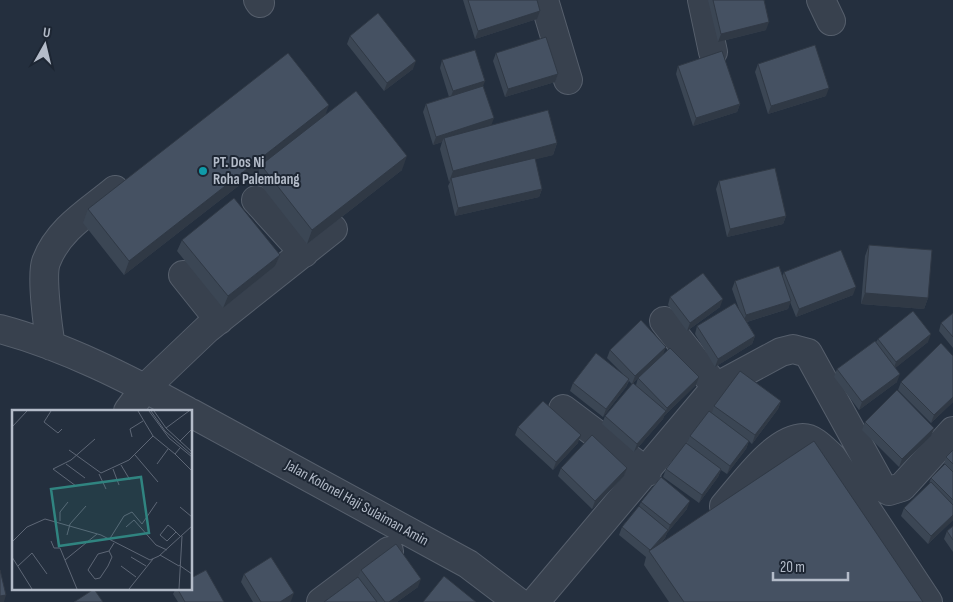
<svg xmlns="http://www.w3.org/2000/svg" width="953" height="602" font-family="'Sofia Sans Condensed',sans-serif">
<style>
.lines{fill:none;stroke-linecap:round;stroke-linejoin:round}
.minor-casing{stroke:#565f6c;stroke-width:30}
.minor{stroke:#38414e;stroke-width:28}
.wall{fill:#3b4654}
.shaded-wall{fill:#303945}
.building{fill:#455162;stroke:#303945}
.culture-dot{fill:#0f9aa8;stroke:#1d2633;stroke-width:2}
.labels{text-anchor:middle;dominant-baseline:central;stroke-width:4;stroke-linejoin:round;paint-order:stroke}
.poi-label{font-size:15px;font-weight:bold;fill:#b4bcc9;stroke:#1d2633;text-anchor:start}
.street-label{font-size:15px;fill:#b4bcc9;stroke:#1d2633}
.inset-road{fill:none;stroke:#5e6776;stroke-width:1}
.view{fill:#308480;fill-opacity:0.15;stroke:#308480;stroke-width:2.5}
.inset-edge{fill:none;stroke:#b4bcc9;stroke-width:2.5}
</style>
<rect width="100%" height="100%" fill="#242f3e"/>
<g class="lines">
<!-- minor casing -->
<g class="minor-casing">
<path id="minor" d="M258 0 260 3
M544 0 568 80
M702 0 713 52
M821 0 831 21
M256 200 304 253
M183 275 219 320
M664 321 716 387
M0 329C64 346 129 379 187 411
M51 346C48 329 41 276 46 262 58 229 90 211 115 190
M563 409 647 472
M128 411 145 388 207 329 333 229
M191 413 468 564 518 602
M724 506C742 486 774 439 803 438 814 438 824 450 832 457L928 602
M321 602 389 551
M535 602 716 387 781 352 793 349 808 353 882 487 889 491 902 487 953 431"/>
</g>
<!-- minor -->
<use href="#minor" class="minor"/>
</g>
<!-- wall -->
<path class="wall" d="M463 0H537V19L475 39Z
M708 0H764L766 30 718 42Z
M350 36 413 69 384 91 347 44Z
M496 53 558 74 555 82 505 97 493 61Z
M442 60 483 86 491 125 557 143 553 155 535 159 542 189 539 197 455 216 448 186 450 182H449L440 149 442 142 433 145 423 112 426 104 449 97 440 68Z
M758 64 826 96 768 114 755 72Z
M678 66 740 104 737 112 693 126 676 74Z
M325 115 402 170 307 244 256 179 259 170 124 275 83 223 88 209Z
M719 181 786 216 783 224 727 237 716 189Z
M182 240 280 255 275 266 223 308 177 251Z
M869 245 928 298 924 309 861 304 865 256Z
M784 272 853 295 796 317 790 302 788 309 747 322 755 336 752 344 715 367 695 334 697 326 739 309 732 289 735 281 782 277Z
M670 297 720 307 687 331 668 305Z
M953 313V348L939 331 941 323Z
M878 339 928 342 895 368 897 382 859 410 834 377 837 369 876 342Z
M610 350 663 354 696 385 664 416 663 419 634 452 602 424 605 416 636 385 638 378 632 384 629 381 626 387 603 417 570 391 573 383 623 374 607 358Z
M901 382 953 402 931 423 898 390Z
M781 401 778 409 752 444 749 441 746 449 727 474 721 470 718 477 699 503 663 477 666 469 687 444 690 436 712 413 714 406Z
M865 422 934 428 931 436 899 467 862 430Z
M518 427 578 443 553 470 515 435Z
M953 450V520L928 544 901 516 904 508 929 484 931 478 944 465 946 457Z
M561 468 624 476 592 509 558 476Z
M641 502 687 509 667 533 665 538 661 543 923 602H669L644 565 646 557 619 535 622 527 639 506Z
M953 526V552L944 539 947 531Z
M361 570 418 587 397 602H324L358 577Z
M244 574 291 601 289 602H253L241 582Z
M176 588H191L224 602H178L173 594Z"/>
<!-- shaded-wall -->
<path class="shaded-wall" d="M540 11 537 19 475 39 478 31Z
M769 22 766 30 718 42 721 34Z
M416 61 413 69 384 91 387 83Z
M558 74 555 82 505 97 508 89Z
M485 81 482 89 450 99 453 91Z
M829 88 826 96 768 114 771 106Z
M740 104 737 112 693 126 696 118Z
M329 105 324 119 261 165 259 170 124 275 129 261Z
M494 118 491 126 444 138 442 142 433 145 436 137Z
M557 143 553 155 452 181 451 178 450 182H449L453 171Z
M407 156 402 170 307 244 312 230Z
M542 189 539 197 455 216 458 208Z
M786 216 783 224 727 237 730 229Z
M280 255 275 266 223 308 228 296Z
M856 287 853 295 796 317 799 309Z
M865 293 928 298 924 309 861 304Z
M723 299 720 307 687 331 690 323Z
M791 301 788 309 743 323 746 315Z
M931 334 928 342 893 370 896 362Z
M755 336 752 344 715 367 718 359Z
M666 347 663 355 632 384 635 376Z
M900 374 897 382 859 410 862 402Z
M699 377 696 385 664 416 667 408Z
M629 379 626 387 603 417 606 409Z
M953 397V402L931 423 934 415Z
M781 401 778 409 752 444 755 435Z
M666 411 663 419 634 452 637 444Z
M934 428 931 436 899 467 902 459Z
M581 435 578 443 553 470 556 462Z
M749 441 746 449 727 474 730 466Z
M627 468 624 476 592 509 595 501Z
M721 469 718 477 699 503 702 495Z
M690 501 687 509 667 533 670 525Z
M953 515V520L928 544 931 536Z
M668 530 665 538 651 554V550Z
M421 579 418 587 397 602H389Z
M294 593 291 601 289 602H280Z
M6 595 4 602H0V596Z"/>
<!-- building -->
<path class="building" d="M468 0H537L540 11 478 31Z
M713 0H764L769 22 721 34Z
M378 13 416 61 387 83 350 36Z
M546 37 558 74 508 89 496 53Z
M815 45 829 88 771 106 758 64Z
M475 50 485 81 453 91 442 60Z
M722 51 740 104 696 118 678 66Z
M288 53 329 105 129 261 88 209Z
M483 86 494 118 436 137 426 104Z
M356 91 407 156 312 230 261 165Z
M548 110 557 143 453 171 444 138Z
M535 158 542 189 458 208 451 178Z
M775 168 786 216 730 229 719 181Z
M234 198 280 255 228 296 182 240Z
M869 245 932 250 928 298 865 293Z
M841 250 856 287 799 309 784 272Z
M779 266 791 301 746 315 735 281Z
M703 273 723 299 690 323 670 297Z
M735 303 755 336 718 359 697 326Z
M913 311 931 334 896 362 878 339Z
M953 313V337L941 323Z
M641 320 666 347 635 376 610 350Z
M875 341 900 374 862 402 837 369Z
M941 343 953 356V397L934 415 901 382Z
M670 348 699 377 667 408 638 378Z
M596 353 629 379 606 409 573 383Z
M740 371 781 401 755 435 714 406Z
M633 383 666 411 637 444 605 416Z
M897 390 934 428 902 459 865 422Z
M543 401 581 435 556 462 518 427Z
M709 411 749 441 730 466 690 436Z
M592 435 627 468 595 501 561 468Z
M814 441 923 602H684L649 551Z
M686 443 721 469 702 495 666 469Z
M953 450V464L946 457Z
M945 464 953 472V500L931 478Z
M661 477 690 501 670 525 641 502Z
M931 482 953 505V515L931 536 904 508Z
M639 506 668 530 652 548 650 550 622 527Z
M953 526V540L947 531Z
M396 544 421 579 389 602H385L361 570Z
M271 557 294 593 280 602H261L244 574Z
M0 570 6 595 0 596Z
M206 570 224 602H185L177 588H191V578Z
M444 576 476 602H423Z
M358 577 377 602H324Z
M94 589 103 602H74Z"/>
<!-- markers -->
<circle class="culture-dot" cx="203" cy="171" r="5"/>
<g class="labels">
<!-- poi labels -->
<g class="poi-label">
<text x="213" y="162">PT. Dos Ni<tspan x="213" dy="17">Roha Palembang</tspan></text>
</g>
<!-- street labels -->
<g class="street-label">
<text transform="translate(357 503) rotate(29)">Jalan Kolonel Haji Sulaiman Amin</text>
</g>
</g>
<!-- overview -->
<g transform="translate(12 410)">
<rect width="180" height="180" fill="#242f3e"/>
<path class="inset-road" d="M39 1 32 12 46 23 50 19M126 1 141 26M137 1 157 28 180 47M139 1 153 21 180 45M142 1 154 18 180 42M0 17 15 1M154 18 177 1M120 27 118 19 131 11M168 31 180 19M57 40 89 63 117 50 141 26 163 44 168 38M163 44 180 61M123 45 146 72M54 54 73 68M145 54 156 39M109 55 118 70M101 59 107 75M87 64 94 79M64 76 41 59 59 50 83 29M168 97 180 107M48 111V102L56 92M114 117 122 110 144 135 155 140M164 122 155 131 148 125 156 115 161 119 169 127M55 125 58 114 74 96M97 130 112 106 120 102 130 114 145 92M39 131 42 138H48L65 179M0 132 15 117 33 109 89 125 138 150 147 146 180 116M97 141 86 144 76 160 83 169 88 168 96 156 100 147 97 141 102 133M148 145 167 156M0 147 20 179M119 147 134 156M53 150 85 124M167 155 180 164M6 156 20 143 35 164M109 156 124 167M117 179 141 149M167 179 170 126"/>
<path class="view" d="M129 67 137 123 47 136 39 79Z"/>
<rect width="180" height="180" class="inset-edge"/>
</g>
<!-- north arrow -->
<g transform="translate(45 45) rotate(8)" stroke="#1d2633" stroke-width="4" paint-order="stroke">
<path d="M0-4L9 19L0 12L-9 19Z" fill="#b4bcc9"/>
<text y="-8" font-size="14" font-weight="bold" text-anchor="middle" fill="#b4bcc9">U</text>
</g>
<!-- scale -->
<path d="M773 572v8h75v-8" fill="none" stroke="#b4bcc9" stroke-width="2.5"/>
<text x="780" y="572" font-size="15" fill="#b4bcc9" stroke="#1d2633" stroke-width="4" paint-order="stroke">20 m</text>
</svg>
